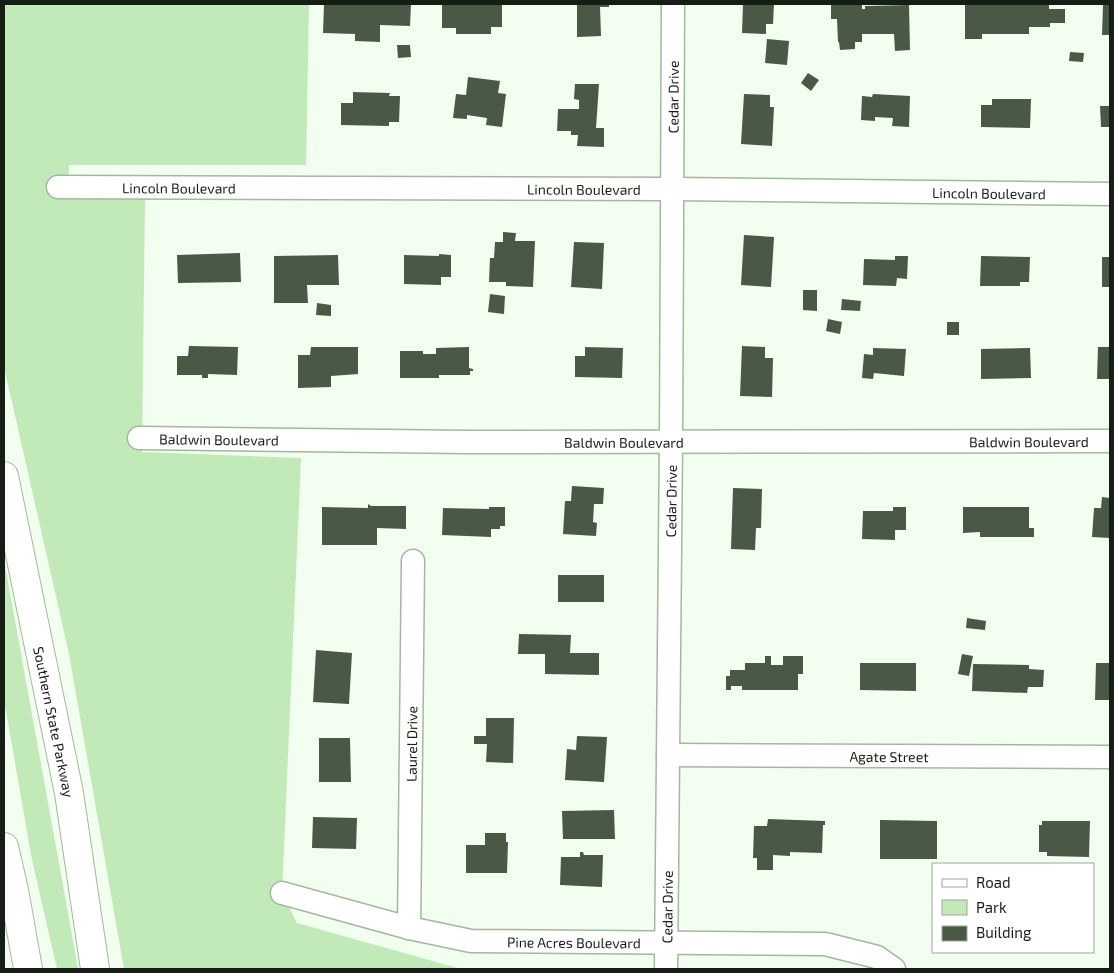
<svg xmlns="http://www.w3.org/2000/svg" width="1114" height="973" font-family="'Exo 2',sans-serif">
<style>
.green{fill:#c2eab9}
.building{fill:#495945}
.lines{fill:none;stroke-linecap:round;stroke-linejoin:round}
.minor-casing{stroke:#a4b7a0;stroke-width:25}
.motorway-casing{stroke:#a4b7a0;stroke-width:30}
.minor{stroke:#fff;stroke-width:22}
.motorway{stroke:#fff;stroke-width:28}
.labels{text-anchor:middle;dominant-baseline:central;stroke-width:5;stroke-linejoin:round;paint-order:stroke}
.street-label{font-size:14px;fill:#161d15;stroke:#fff}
</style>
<rect width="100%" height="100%" fill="#f2feef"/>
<!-- green -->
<path class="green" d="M4 4H309L306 165H69L68 199H145L142 452 301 458 282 893 297 923 461 969H512H124L69 654 4 367Z
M4 560 78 968V969H57L32 860 4 700Z"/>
<!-- building -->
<path class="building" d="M324 4H411L410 26 380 25V42L355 41V34L323 33Z
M442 4 502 5V27H491V34H456V28H442Z
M577 4H609V7H600L601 36 577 37Z
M743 4H774L773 24H766V34L742 33Z
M831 4H862V9H865V6L909 5 910 50 895 51 894 34H862V42H855V49L840 50 839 42H838L837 19H831Z
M1103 4H1110V35H1102Z
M965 5H1049V9H1065V23H1050V27H1029V34H982V39H965Z
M767 39 789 41 787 65 765 63Z
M397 45H410L411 57 398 58Z
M1070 52 1084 53 1083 62 1069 61Z
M808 73 819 80 811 91 801 83Z
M468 77 500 81 498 93 506 94 502 127 486 125 487 118 467 115V119L453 118 456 94 466 95Z
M575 84H599L596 128H604V147L577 146 578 135H571V131H557L558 109H579V100L574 99Z
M353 92 390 93 389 96H400L399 122H389V126L341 125V103H353Z
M744 94 770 95V107H774L772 146 741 144Z
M873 94 910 96 909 127 892 126 893 118 875 117V121L861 120 862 96 872 97Z
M992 99H1031L1030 128 981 127V105H992Z
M1100 106H1110V127H1101Z
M503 232 516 233 515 241H535L533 287 506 286V282H489L490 258H494L495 242H503Z
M744 235 774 237 771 287 741 285Z
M574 242 604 243 602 289 571 287Z
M240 253 241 282 178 283 177 255Z
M439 254 451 255V277H441V285L404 284V255L439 256Z
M338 255 339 285H307L308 303H274V256Z
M895 256H908L907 279 897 278 896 286 863 285 864 259 895 260Z
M981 256 1030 257 1029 282H1020V286H980Z
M1102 257H1110V287H1102Z
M803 290H817V311L803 310Z
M490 294 505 296 504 314 488 312Z
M842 299 861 301 860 311 841 310Z
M317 303 331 305V316L316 315Z
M828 319 842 322 840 334 826 331Z
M947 322H959V335H947Z
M189 346 238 347 237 375 208 374V378H202V375H177V356H188Z
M742 346 765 347V358H773L772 397 740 396Z
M311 347H358V374L331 376V387L298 388V355H310Z
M469 347V368L473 369V371H470V375H439V378H400V351H423V354H436V348Z
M585 347 623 348 622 378 575 377V356H585Z
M1098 347H1110V379H1097Z
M873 348 906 349 904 376 874 373 873 379 862 378 864 354 873 355Z
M1030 348 1031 378 981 379V349Z
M572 486 604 488 603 504H594L593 522 597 523 596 536 563 534 565 501H571Z
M733 488 762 489 761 528H756L755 550 731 549Z
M1102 497 1110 498V538L1092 537 1094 508H1101Z
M368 504 371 506H406V529L377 528V545H322V507L368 508Z
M489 507H505V526H500V529H491V537L442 535 443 508 489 509Z
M893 507H906V530H895V540L862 539 863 511H893Z
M963 507H1029V528H1034V537H980V532L963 533Z
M558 575H604V602H558Z
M967 618 986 621 985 630 966 628Z
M519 634 571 635 570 653H599V675L545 674V654H518Z
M316 650 352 653 349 704 313 702Z
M962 654 973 656 969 676 958 674Z
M765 656H771V665H783V656H803V674H798V690H742V686H731V690H726V676H730V670H745V663H765Z
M860 663H916V691L860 690Z
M1096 663H1110V700H1095Z
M973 664 1029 665V669L1044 670 1043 687H1028L1027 693 972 691Z
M486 718H514L513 763 486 762 487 744H474V736H486Z
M577 736 607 737 604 782 565 780 567 749 576 750Z
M319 738H350L351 782H319Z
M614 810 615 839H563L562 811Z
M313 817 357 818 356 849 312 848Z
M768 819 825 821V825H823L822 853 790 852V856L773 855V870H757V858H753L754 826H767Z
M880 820 937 821V859H880Z
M1042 821H1090L1089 857 1047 856V852H1039V825H1042Z
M485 833H506V842H508L507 873H466V845H485Z
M580 852H583L584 855H603L602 887 560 885 561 857H580Z"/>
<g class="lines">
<!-- minor casing -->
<g class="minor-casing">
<g id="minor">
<path id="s1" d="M58 187 672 189 1110 194"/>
<path id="s2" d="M139 438 469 442 1110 441"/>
<path id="s3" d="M668 755 1110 757"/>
<path id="s4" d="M282 893 409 928 471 941 825 944 877 957 894 969"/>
<path id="s5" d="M409 928 413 561"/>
<path id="s6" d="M666 969 671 442 673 4"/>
</g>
</g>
<!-- motorway casing -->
<g class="motorway-casing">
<g id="motorway">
<path id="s7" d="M4 476 69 793 95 969"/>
<path d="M4 847 14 890 28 969"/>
</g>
</g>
<!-- minor -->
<use href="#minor" class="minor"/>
<!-- motorway -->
<use href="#motorway" class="motorway"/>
</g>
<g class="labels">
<!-- street labels -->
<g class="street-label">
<text stroke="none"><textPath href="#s6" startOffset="872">Cedar Drive</textPath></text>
<text stroke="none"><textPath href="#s1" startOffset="121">Lincoln Boulevard</textPath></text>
<text stroke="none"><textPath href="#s1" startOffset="526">Lincoln Boulevard</textPath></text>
<text stroke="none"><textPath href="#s1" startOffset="931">Lincoln Boulevard</textPath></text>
<text stroke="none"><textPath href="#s2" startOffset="80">Baldwin Boulevard</textPath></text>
<text stroke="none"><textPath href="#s2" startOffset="890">Baldwin Boulevard</textPath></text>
<text stroke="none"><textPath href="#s2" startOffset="485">Baldwin Boulevard</textPath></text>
<text stroke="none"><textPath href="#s6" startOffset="468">Cedar Drive</textPath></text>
<text stroke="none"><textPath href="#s7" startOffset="251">Southern State Parkway</textPath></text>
<text stroke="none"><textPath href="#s5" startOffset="184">Laurel Drive</textPath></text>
<text stroke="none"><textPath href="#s3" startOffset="221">Agate Street</textPath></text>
<text stroke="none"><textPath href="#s6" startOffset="62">Cedar Drive</textPath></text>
<text stroke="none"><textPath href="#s4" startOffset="298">Pine Acres Boulevard</textPath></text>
</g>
</g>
<!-- border -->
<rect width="1114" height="973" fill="none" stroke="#161d15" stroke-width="10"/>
<!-- legend -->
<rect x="932" y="863" width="162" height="90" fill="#ffffff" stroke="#a2a5a1"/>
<rect x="942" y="879" width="25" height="8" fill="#ffffff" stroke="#a2a5a1"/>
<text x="976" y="888" font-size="15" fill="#161d15">Road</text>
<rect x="942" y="900" width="25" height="15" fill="#c2eab9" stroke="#a2a5a1"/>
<text x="976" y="913" font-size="15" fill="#161d15">Park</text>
<rect x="942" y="926" width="25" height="15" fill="#495945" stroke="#a2a5a1"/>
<text x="976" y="938" font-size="15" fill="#161d15">Building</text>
</svg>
